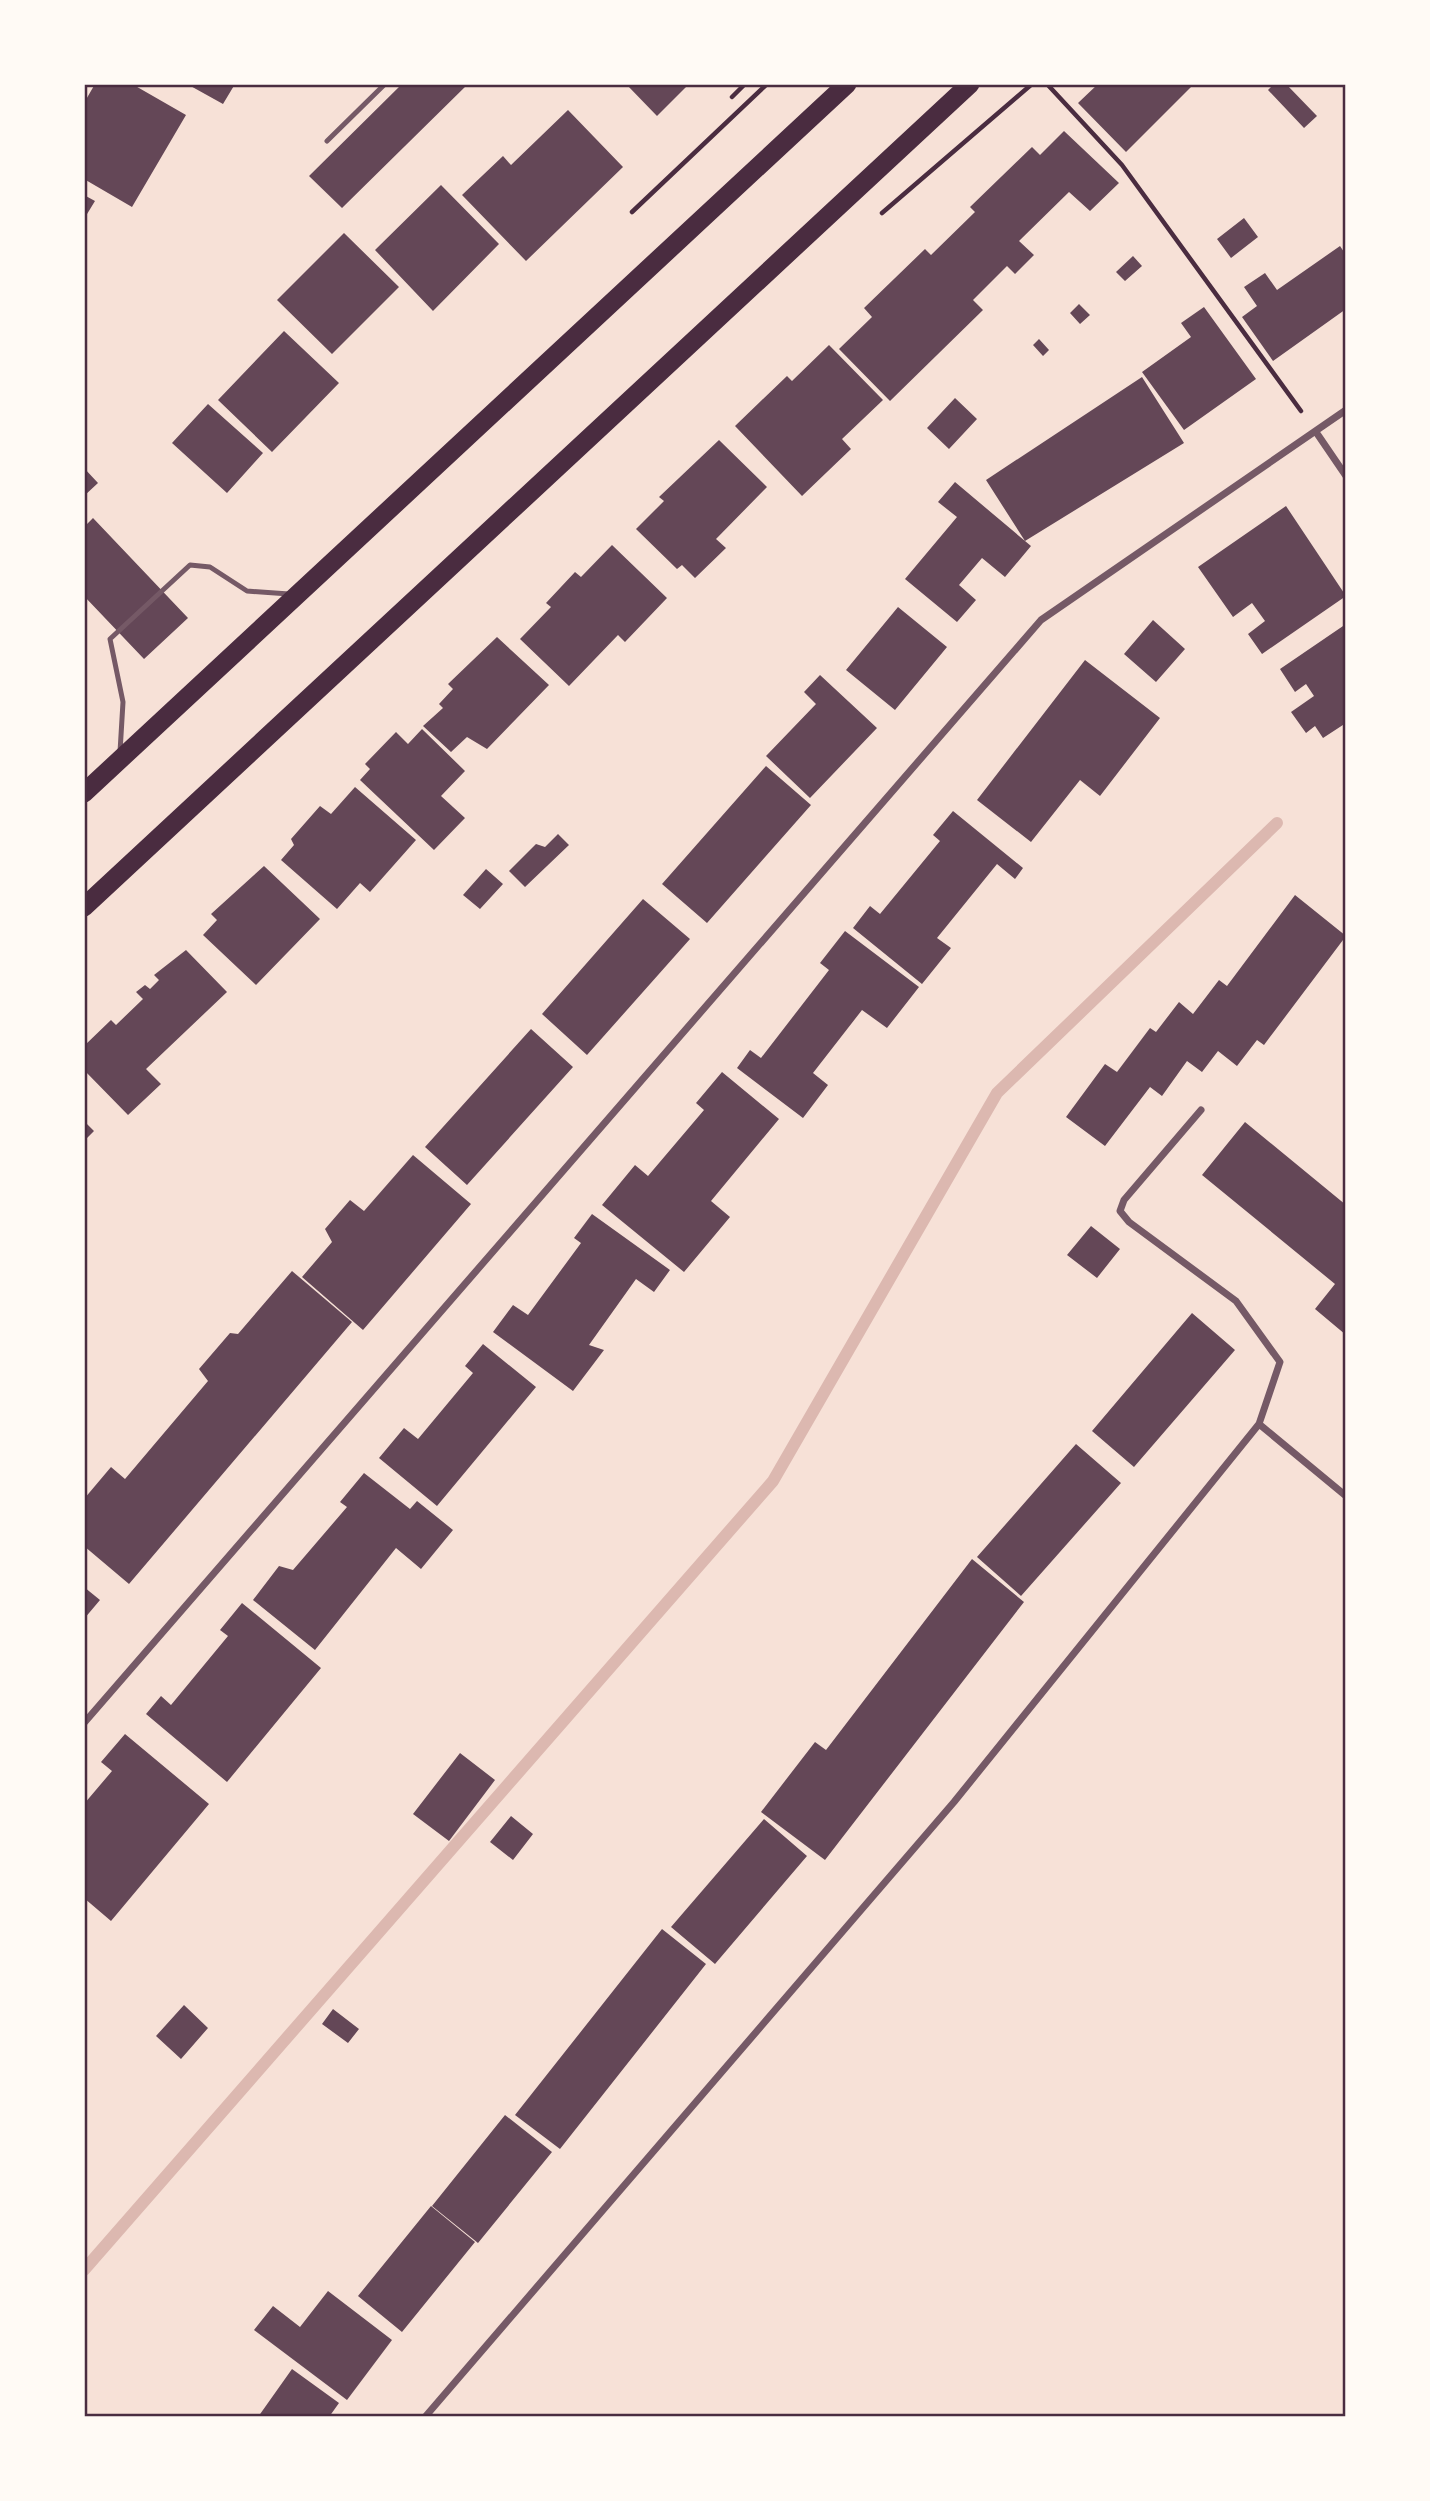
<svg xmlns="http://www.w3.org/2000/svg" width="1430" height="2501" font-family="'Fira Sans Condensed',sans-serif">
<style>
.lines{fill:none;stroke-linecap:round;stroke-linejoin:round}
.stream{stroke:#dcb8b0;stroke-width:12}
.building{fill:#644757}
.path{stroke:#4a2c40;stroke-width:4.5}
.service{stroke:#755966;stroke-width:5}
.minor{stroke:#755966;stroke-width:7}
.trunk{stroke:#4a2c40;stroke-width:19}
.neatline{fill:none;stroke:#4a2c40;stroke-width:2.5}
</style>
<rect width="100%" height="100%" fill="#f7e1d7"/>
<g class="lines">
<!-- stream -->
<path class="stream" d="M84 2270 773 1481 997 1093 1277 823"/>
</g>
<!-- building -->
<path class="building" d="M95 84H132L186 115 132 207 84 179V103Z
M187 84H235L223 104Z
M402 84H468L342 208 309 176Z
M626 84H689L657 116Z
M1098 84H1194L1126 152 1078 103Z
M1274 84H1286L1317 116 1304 128 1268 90Z
M568 110 623 167 526 261 462 195 503 156 511 165Z
M1064 131 1119 183 1090 211 1069 192 1019 241 1034 255 1015 274 1007 266 973 300 983 310 890 401 839 349 872 317 864 308 925 249 931 255 975 212 970 207 1032 147 1040 155Z
M441 185 499 244 433 311 375 250Z
M84 195 95 201 84 219Z
M1244 218 1258 237 1231 258 1217 239Z
M344 233 399 287 332 354 277 300Z
M1340 246 1346 255V309L1273 361 1242 317 1257 306 1244 287 1265 273 1277 290Z
M1133 256 1142 266 1125 281 1116 272Z
M1079 304 1090 315 1080 324 1070 313Z
M1204 307 1256 379 1184 430 1142 372 1191 337 1181 323Z
M284 331 339 383 272 452 218 400Z
M1039 339 1049 350 1043 356 1033 345Z
M829 345 883 400 842 439 851 449 802 496 735 426 787 376 792 381Z
M1142 377 1184 443 1025 541 1031 546 1005 577 982 558 959 585 976 600 957 622 905 579 957 517 938 502 955 482 1025 541 986 480Z
M955 398 977 419 949 449 927 428Z
M208 404 263 453 227 493 172 443Z
M719 440 767 487 716 539 726 548 695 578 682 565 677 569 636 529 664 501 659 497Z
M84 468 98 483 84 496Z
M1286 506 1346 596 1262 654 1248 634 1265 621 1252 603 1233 617 1198 567Z
M93 518 188 618 144 659 84 596V527Z
M612 545 667 598 625 642 618 635 569 686 520 639 551 607 546 603 575 572 581 577Z
M898 607 947 647 895 710 846 670Z
M1153 620 1185 649 1156 682 1124 654Z
M1346 624V723L1323 738 1315 726 1306 733 1291 712 1314 696 1306 684 1295 692 1280 669Z
M497 637 549 685 487 749 467 737 451 752 423 726 443 708 439 704 453 689 448 684Z
M1085 660 1160 718 1100 796 1080 780 1031 842 977 800Z
M820 675 877 728 810 798 766 756 816 704 804 692Z
M422 729 465 771 441 796 465 818 434 850 360 780 370 769 365 764 396 732 408 744Z
M766 766 811 805 707 923 662 884Z
M355 787 416 840 370 892 360 883 337 909 281 860 294 845 291 839 320 806 331 814Z
M953 811 1023 868 1015 879 997 864 937 938 951 948 922 984 853 928 870 906 880 914 940 841 933 835Z
M558 834 569 845 525 887 509 871 536 844 545 847Z
M264 866 320 919 256 985 203 935 217 920 211 914Z
M486 869 503 884 480 909 463 895Z
M1295 895 1346 936 1264 1045 1257 1040 1237 1066 1218 1051 1202 1072 1187 1061 1162 1096 1150 1087 1105 1146 1066 1117 1105 1064 1117 1072 1150 1028 1156 1032 1179 1002 1193 1014 1219 980 1227 986Z
M643 899 690 939 587 1055 542 1014Z
M845 931 919 987 887 1028 862 1010 813 1073 828 1085 803 1118 737 1068 750 1050 761 1058 829 970 820 963Z
M186 950 227 992 146 1069 161 1084 128 1115 84 1070V1046L111 1020 116 1025 143 999 136 992 145 985 150 989 159 980 154 975Z
M531 1029 573 1067 467 1185 425 1147Z
M722 1072 779 1119 711 1201 730 1217 684 1272 602 1205 635 1165 648 1176 704 1110 696 1103Z
M84 1121 94 1131 84 1141Z
M1245 1122 1346 1205V1335L1315 1309 1335 1284 1202 1175Z
M413 1155 471 1204 363 1330 302 1277 332 1242 325 1229 350 1200 364 1211Z
M592 1214 670 1270 654 1292 636 1279 589 1345 604 1350 573 1391 493 1332 513 1305 528 1315 581 1243 574 1238Z
M1091 1226 1120 1249 1097 1278 1067 1255Z
M292 1271 352 1322 129 1584 84 1546V1499L111 1467 125 1479 208 1381 199 1369 230 1333 238 1334Z
M1192 1313 1235 1350 1134 1467 1092 1431Z
M483 1344 536 1387 437 1506 379 1458 404 1428 418 1439 473 1373 465 1366Z
M1076 1444 1121 1483 1021 1596 977 1557Z
M364 1473 410 1509 417 1501 453 1530 421 1569 396 1548 315 1650 253 1600 279 1566 293 1570 347 1507 340 1502Z
M972 1559 1024 1602 825 1860 761 1812 815 1742 826 1750Z
M84 1587 100 1600 84 1619Z
M242 1603 321 1668 227 1782 146 1714 161 1696 171 1705 228 1636 220 1630Z
M125 1734 209 1804 111 1921 84 1898V1804L112 1771 101 1762Z
M460 1753 495 1780 449 1841 413 1814Z
M511 1816 533 1834 513 1860 490 1842Z
M764 1819 807 1856 715 1964 671 1927Z
M662 1929 706 1964 560 2149 515 2115Z
M184 2005 208 2028 181 2059 156 2036Z
M333 2009 359 2029 348 2043 322 2024Z
M505 2115 552 2152 478 2243 432 2206Z
M431 2206 475 2242 402 2332 358 2296Z
M328 2291 392 2340 347 2400 254 2330 273 2306 300 2327Z
M292 2369 339 2403 329 2417H258Z"/>
<g class="lines">
<!-- path -->
<path class="path" d="M1047 84 1122 165 1301 411
M732 97 745 84
M632 212 767 84
M882 213 1032 84"/>
<!-- service -->
<path class="service" d="M327 141 385 84
M120 752 123 702 110 639 190 565 210 567 247 591 289 594"/>
<!-- minor -->
<path class="minor" d="M1316 432 1346 476
M1259 1424 1346 1496
M84 1723 1041 620 1346 410
M425 2417 954 1802 1259 1424 1280 1362 1236 1301 1129 1222 1120 1211 1124 1200 1201 1110"/>
<!-- trunk -->
<path class="trunk" d="M84 793 847 84
M84 907 970 84"/>
</g>
<!-- border -->
<rect width="1430" height="2501" fill="none" stroke="#fffaf5" stroke-width="172"/>
<rect x="86" y="86" width="1258" height="2329" class="neatline"/>
</svg>
